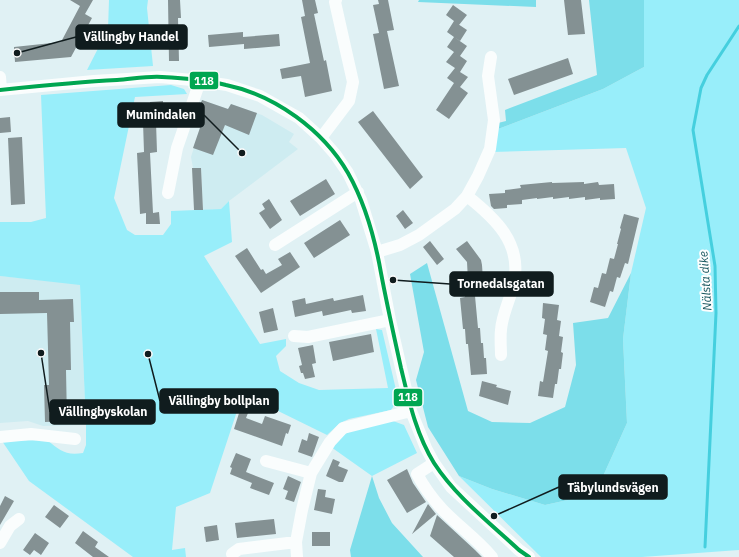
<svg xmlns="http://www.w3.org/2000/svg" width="739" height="557" font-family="'IBM Plex Sans',sans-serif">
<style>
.built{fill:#ceecf1}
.green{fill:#98eefa}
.forest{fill:#7cdeea}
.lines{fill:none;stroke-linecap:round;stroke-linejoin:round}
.stream{stroke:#45cfde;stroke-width:3}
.building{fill:#849193}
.minor{stroke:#fafdfd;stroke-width:12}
.bus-1-casing{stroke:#fefefe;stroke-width:7}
.bus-1{stroke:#00a651;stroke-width:4}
.labels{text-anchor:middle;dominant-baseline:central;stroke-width:4;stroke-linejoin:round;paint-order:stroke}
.water-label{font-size:12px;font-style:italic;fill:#14545c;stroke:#fefefe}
.leader{fill:none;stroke:#101c1e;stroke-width:1.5}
.callout-dot{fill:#101c1e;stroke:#fefefe;stroke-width:1.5}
.callout{fill:#101c1e;stroke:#101c1e;stroke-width:1.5}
.callout-label{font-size:12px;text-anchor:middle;font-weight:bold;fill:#fff}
.line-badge{stroke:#fefefe;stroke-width:1.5}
.badge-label{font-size:11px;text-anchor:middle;font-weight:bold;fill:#fff}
</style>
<rect width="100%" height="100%" fill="#e0f1f4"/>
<!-- built -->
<path class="built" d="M202 100 228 109 231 104 262 115 294 134 289 142 298 149 229 201 221 209 203 210 201 168H193L191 157 202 122 194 119Z
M0 276 80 284 86 425 43 426 28 421 0 423Z"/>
<!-- green -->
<path class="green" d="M109 0H148L147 8 153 66 87 70 108 29Z
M644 0H739V550L642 557H541L459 476 492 489 545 505 595 494 627 423 623 339 631 273 646 208 626 148 492 152 498 129 603 89 644 67Z
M171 85 184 89 187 94 135 97 114 198 127 230 135 235H163L171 224V211L221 209 229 201 232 242 204 256 260 344 286 339V346L276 356 280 371 299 383 319 390 388 388 376 329 382 330 397 394 396 403 391 410 349 419 340 423 327 435 272 408 240 402 210 493 176 507 172 550 185 548 186 557H133L29 481 2 441 47 440C60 450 65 456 83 453L86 445V425L80 285 0 276V222H31L46 218 41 95Z
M393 421 404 425 417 453 372 476 331 447 343 435 353 430Z"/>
<!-- forest -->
<path class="forest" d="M419 0H536V7L418 2Z
M589 0H644V67L603 89 498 129V123L506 121 505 110 597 75Z
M427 263 468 411 492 422 530 423 565 407 576 365 573 323 608 318 631 273 623 339 627 423 595 494 545 505 492 489 459 476 428 427 416 380 424 352 410 274Z
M372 476 379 498 392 523 423 557H351L350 550Z"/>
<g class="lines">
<!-- stream -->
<path class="stream" d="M705 547 716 313 715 266 693 130 701 88 707 75 739 26"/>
</g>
<!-- building -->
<path class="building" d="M70 0H93L85 14 92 18 71 57 15 62 14 47 61 42 80 6Z
M168 0H180L181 18H178L179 61H169Z
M302 0H315L318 13 314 14 324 61 326 60 332 91 305 97 301 76 282 79 280 69 310 63 301 17 305 16Z
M378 0H388L394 30 387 31 399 86 384 89 373 34 379 33 373 5 379 4Z
M564 0H581L585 34 568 35Z
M453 5 467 15 459 25 458 24 467 30 460 41 454 37 467 46 460 56 467 61 460 72 468 77 460 87 468 93 449 119 436 110 454 83 447 78 455 68 446 62 454 52 447 47 454 37 447 32 454 21 446 15Z
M243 32V37L279 34 280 46 244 49V44L209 47 208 35Z
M568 58 573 74 514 95 508 79Z
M202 100 228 109 231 104 257 113 249 135 225 125 213 155 193 148 202 122 195 119Z
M163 101V121L154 122H156L157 152 150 153 153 213 159 212 160 224H146V213L140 214 137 153 144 152 143 122H151L150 102Z
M373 111 423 177 410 189 358 122Z
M10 117 11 132 0 133V118Z
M22 137 25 204 11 205 8 138Z
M192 168H201L203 210H194Z
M326 179 335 194 300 216 290 201Z
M552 182V183L584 182V184L598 182 599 185 614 184 615 199 600 200V198L585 200V197L569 199V197L553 199V197L537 199V198L522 200V204L507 205V208L494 209 491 206 489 194 505 193V190L521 188 520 185Z
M269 199 282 220 270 229 259 213 265 209 262 204Z
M403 210 413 223 405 229 396 216Z
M624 214 639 218 628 264 625 263 620 278 617 277 613 292 610 291 605 307 590 302 594 287 598 288 602 273 606 274 610 258 614 259 618 244H617L621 229 620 228Z
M340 220 350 235 314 258 304 243Z
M430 241 444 259 437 265 423 247Z
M467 241 481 260 482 265 483 280H479V296H475L478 328H480L481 343H483L484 358H486L487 374 471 375 468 344H466L465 329H463L460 298 465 297 464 282 468 281 467 262 456 249Z
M247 248 261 270 263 269 266 274 282 265 278 259 290 252 300 267 261 293 235 256Z
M0 292H39V300L73 299 74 322H70L71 370H66L67 421 45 422 44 385H49L47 313 0 314Z
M363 295 366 311 352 313 351 310 323 316 322 311 295 317 292 301 305 298 306 304 333 298 334 301Z
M543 303 559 305 557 320 561 321 559 336 563 337 561 352 563 353 561 369H559L557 384H555L553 398 538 396 540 381 543 382 548 351 545 350 547 335 543 334 545 319 542 318Z
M273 308 278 330 264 333 259 312Z
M371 334 374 352 333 361 329 342Z
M313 345 316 363 312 364 315 377 305 379 303 373H301L299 366 302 365 298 348Z
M482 381 497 385 496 387 511 391 508 405 479 396Z
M240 410 248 413 246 418 262 424 265 416 291 425 288 434 286 433 282 446 234 429Z
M309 433 319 437 312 457 298 452 302 439 307 441Z
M236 453 251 459 246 472 274 483 269 495 250 488 252 483 230 474 232 468 230 467Z
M333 459 340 462 338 466 348 470 343 482H339L326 476Z
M407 469 413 483 426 502 407 513 387 480Z
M288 476 301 482 294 502 285 499 288 491 283 489Z
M318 489 326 490 325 497 335 499 332 514 314 510Z
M5 496 14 501 0 525V506Z
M428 504 436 514 412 534Z
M54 505 69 516 60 528 45 517Z
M437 515 475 550 482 557H454L430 536Z
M274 519 276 534 237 538 235 523Z
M217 525 219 540 206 542 204 527Z
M83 531 98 542 95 547 109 557H93L75 543Z
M312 532H330V546H312Z
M35 533 49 543 41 555 34 550 30 555 23 550Z"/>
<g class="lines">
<!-- minor -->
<path class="minor" d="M0 77 1 90
M0 90 94 81 160 77 192 80 227 85 260 96 299 118 321 138 335 154 348 173 361 200 377 252 390 320 411 411 426 448 434 463 451 487 519 550 529 557
M321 138 349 101 353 82 335 2 336 0
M168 193 177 148 200 81
M467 196C495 218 522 243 514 282 511 298 502 314 501 330 500 338 501 347 501 355
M275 245 358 192
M377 252 400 245 419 235 455 209 467 196 478 176 490 149 494 120 488 76 491 57
M294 336 308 337 390 320
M0 437 31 434 75 439
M266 461 311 473
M434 463 417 474C424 487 432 498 442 509 458 526 477 539 492 557
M0 543 10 526 19 519
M232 554 239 549 296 542
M297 557 296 542 302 510 311 473 330 442 343 428 411 411"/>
<!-- bus-1 casing -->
<g class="bus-1-casing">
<path id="bus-1" d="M0 90C39 86 78 82 117 80 132 79 147 76 162 77 183 78 206 80 226 85 275 95 323 130 348 173 365 203 375 239 381 273 387 305 394 336 401 368 409 401 416 434 434 463 456 497 490 523 519 550L529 557"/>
</g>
<!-- bus-1 -->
<use href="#bus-1" class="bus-1"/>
</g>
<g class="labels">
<!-- water labels -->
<g class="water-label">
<text transform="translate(705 281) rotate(-94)">Nälsta dike</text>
</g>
</g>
<!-- callouts -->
<path class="leader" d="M17 53L76 37M242 153L204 115M393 280L450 284M148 354L160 401M41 353L50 412M494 516L559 487"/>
<g class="callout-dot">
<circle cx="17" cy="53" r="4"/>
<circle cx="242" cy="153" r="4"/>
<circle cx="393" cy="280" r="4"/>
<circle cx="148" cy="354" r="4"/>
<circle cx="41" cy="353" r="4"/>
<circle cx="494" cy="516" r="4"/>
</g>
<g class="callout">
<rect x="76" y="25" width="111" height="24" rx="4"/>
<rect x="118" y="103" width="86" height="24" rx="4"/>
<rect x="450" y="272" width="103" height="24" rx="4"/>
<rect x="160" y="389" width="118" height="24" rx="4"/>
<rect x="50" y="400" width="105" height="24" rx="4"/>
<rect x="559" y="475" width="108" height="24" rx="4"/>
</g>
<g class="callout-label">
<text x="131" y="41">Vällingby Handel</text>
<text x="161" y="119">Mumindalen</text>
<text x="501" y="288">Tornedalsgatan</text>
<text x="219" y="405">Vällingby bollplan</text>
<text x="103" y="416">Vällingbyskolan</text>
<text x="613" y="492">Täbylundsvägen</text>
</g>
<g class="line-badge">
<rect x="189" y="71" width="30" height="19" rx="4" fill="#00a651"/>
<rect x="393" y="388" width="30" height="19" rx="4" fill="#00a651"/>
</g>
<g class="badge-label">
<text x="204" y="85">118</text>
<text x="408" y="401">118</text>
</g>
</svg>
